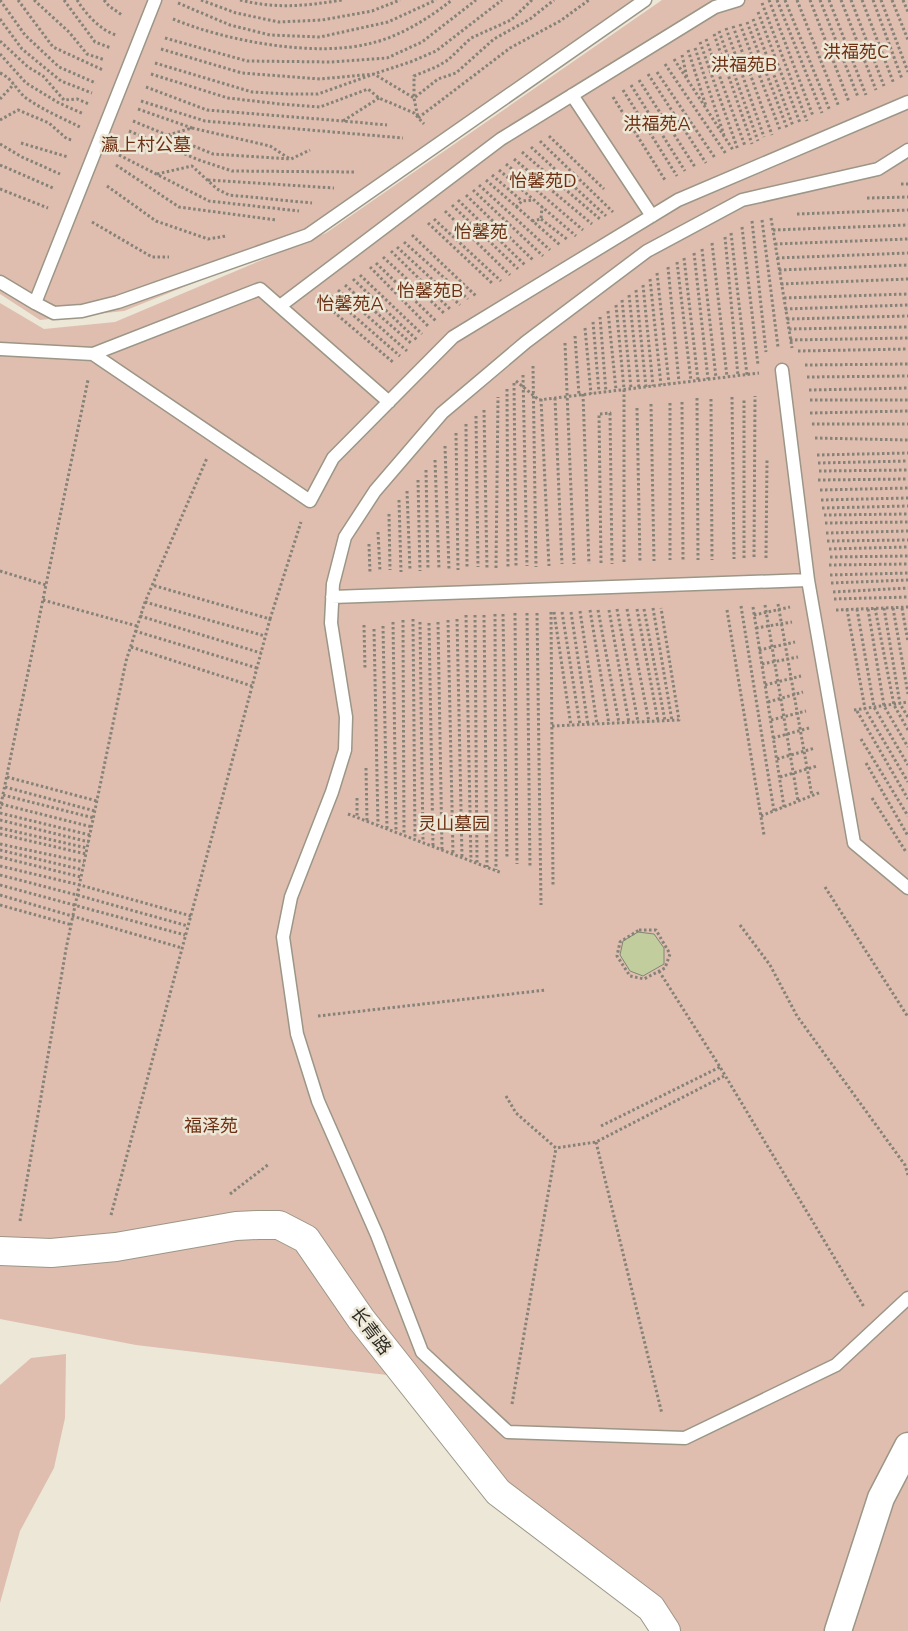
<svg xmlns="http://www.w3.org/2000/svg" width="908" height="1631" font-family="'Nunito Sans','Noto Sans SC',sans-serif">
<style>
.green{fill:#dfbeb0}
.building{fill:#c2cd9d;stroke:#818576}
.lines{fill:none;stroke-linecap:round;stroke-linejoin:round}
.service-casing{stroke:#9b9686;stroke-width:15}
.minor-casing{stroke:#9b9686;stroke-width:29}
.tertiary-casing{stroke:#9b9686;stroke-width:30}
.path{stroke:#868277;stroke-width:3;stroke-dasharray:2.5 2.5;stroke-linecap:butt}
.service{stroke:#fff;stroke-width:12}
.minor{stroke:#fff;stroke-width:26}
.tertiary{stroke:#fff;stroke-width:28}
.labels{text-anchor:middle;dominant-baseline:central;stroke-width:5;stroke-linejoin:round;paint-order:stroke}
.park-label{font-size:18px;fill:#6e3013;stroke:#ece7d6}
.street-label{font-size:18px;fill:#2d2b25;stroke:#ece7d6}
</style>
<rect width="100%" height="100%" fill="#ece7d6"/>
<!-- green -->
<path class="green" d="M0 0H651L318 233 124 311 40 320 0 294Z
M662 0H908V1631H658L492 1491 395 1376 136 1345 0 1319V303L44 329 115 322 326 233Z
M66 1354 65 1418 54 1468 20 1531 0 1603V1385L31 1358Z"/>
<!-- building -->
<path class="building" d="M638 932 654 934 664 948V964L643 976 630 971 620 955 623 941Z"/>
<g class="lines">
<!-- service casing -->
<g class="service-casing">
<path id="service" d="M572 95 652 216
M908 150 878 169 742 200 647 251 526 342 442 413 375 491 345 537 333 584 331 623 346 717 345 750 332 792 291 897 283 937 297 1034 318 1101 377 1235 422 1352 508 1432 685 1438 836 1365 908 1298
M0 282 35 303 155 0
M35 303 54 313 82 311 118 302 308 235 645 0
M280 306 501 139 715 7 738 0
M0 349 93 354 260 289 389 402
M93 354 310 501 333 458 453 337 678 200 908 102
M782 370 808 580 854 843 908 888
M332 597 808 580"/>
</g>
<!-- minor casing -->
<g class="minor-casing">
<path id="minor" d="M838 1631 881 1498 908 1446"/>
</g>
<!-- tertiary casing -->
<g class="tertiary-casing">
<path id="tertiary" d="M0 1251 51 1253 116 1247 236 1226 258 1225H279L306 1239 361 1319 498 1492 651 1608 666 1631"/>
</g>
<!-- path -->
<path class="path" d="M0 0 25 35 59 67 96 83
M18 0 53 47 103 70
M34 0 69 32 87 54 105 60
M64 0 95 42 111 48
M77 0C86 14 100 30 116 35
M104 0 109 6 122 15
M201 0 236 13 279 22 322 20 372 11 400 0
M240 0C277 9 305 6 342 0
M532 0 511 20 471 38 448 60 436 67 414 76V98L418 118 510 48 560 21 589 0
M769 0 813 116
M777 0 822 113
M785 0 830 111
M797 0 839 107
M810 0 849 102
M820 0 858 97
M829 0 866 95
M841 0 876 90
M851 0 884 86
M862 0 894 84
M873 0 902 79
M881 0 908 72
M892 0 908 40
M903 0 908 12
M178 3 230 25 270 35 320 37 388 22 436 0
M762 3 807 121
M758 12 800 123
M0 19 22 49 61 81 92 93
M173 19C226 41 316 58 372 43 401 36 429 18 452 0
M753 19 793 126
M747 22 787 128
M740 24 780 130
M733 26 772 135
M726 28 764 137
M719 31 758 141
M714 34 752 144
M165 38 247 61 331 62 387 58 422 42 476 0
M706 39 745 146
M0 41 28 67 43 76 64 100 77 99 89 104
M700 42 738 150
M695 48 724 135
M161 49 242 73 320 79 374 74 413 61 436 51 502 0
M688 50 706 106
M0 54 26 83 59 103 84 114
M682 55 687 78
M674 59 733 150
M155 63 252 92 288 94H318L374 74 414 98 438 79 456 73 494 39 530 19 554 0
M665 64 726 154
M657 72 715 158
M0 73C12 78 17 91 26 98 43 110 62 118 80 127
M151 74 228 98 280 104 320 107 368 89 379 98 414 113 424 124
M648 74 706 163
M639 80 695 167
M631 85 685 171
M146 87 207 110 343 121
M623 90 677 176
M613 97 665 180
M379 98 343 121 387 125
M0 99 14 84
M141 101 205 121 403 138
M138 109 192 128
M0 120 18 110 49 123 67 139 73 140
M133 121 213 154 291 159 310 150
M129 131 199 160 232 171 355 172
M168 135 192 128 270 146 290 159
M549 136 604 189
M540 141 613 212
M21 143 68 157
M0 144 22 157 60 174
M531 147 606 216
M522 152 601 220
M119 155 209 201 299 211
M514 159 592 224
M506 164 583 230
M0 165 55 189
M116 165 179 207 276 220
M499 170 576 236
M157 174 192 166 217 189 229 195 312 203
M492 175 522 201
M208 180 334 188
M486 180 560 245
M901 184H908
M479 185 550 250
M107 186 156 221 208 239 226 236
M0 189 48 208
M473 190 543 256
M466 195 533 260
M867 198 908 197
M458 200 526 266
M452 205 518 269
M516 207 522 201 533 200
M445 211 510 275
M797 214 908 210
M771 218 792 348
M434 219 501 281
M541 219 568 240
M762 220 778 347
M532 221 541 219 542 207
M752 221 766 352
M92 222 152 257H169
M428 223 493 284
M742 227 758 365
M773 230 908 225
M731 233 747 375
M412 235 476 296
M725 237 738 376
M404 242 468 299
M712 243 727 377
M775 244 908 239
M397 247 460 305
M702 249 716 378
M391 251 451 310
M694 253 708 379
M383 257 445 314
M684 258 698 380
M777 258 908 253
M677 262 691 381
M376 263 436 321
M370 267 429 327
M668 267 679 382
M779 270 908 265
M657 273 669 384
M360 275 422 334
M353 279 417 340
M650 279 661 385
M781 284 908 279
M345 285 412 344
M643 285 653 386
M338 290 407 351
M636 290 646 387
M629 295 639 388
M331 296 400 356
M784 298 908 294
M622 300 631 388
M322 302 394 363
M616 305 624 389V563
M785 309 908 305
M608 311 616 390
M600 317 606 392
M787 319 908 316
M593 322 599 392
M585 328 591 394
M789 329 908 327
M575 336 579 395
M790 340 908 338
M565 343 574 564
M798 351 908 349
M805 365 908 364
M533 366 536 567
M523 375 527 566
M807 377 908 376
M516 381 539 400 759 373
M514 383 516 566
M507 389 508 568
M809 390 908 388
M583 394 589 564
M732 397 734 559
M555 398 562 564
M697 398 698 560
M541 399 549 566
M711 399 712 560
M810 400H908
M682 402 683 561
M670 403V560
M651 404 654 561
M637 408 640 563
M484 410 487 569
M810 413 908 411
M476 416 478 567
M466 424 467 568
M812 424H908
M456 433 458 570
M815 438 908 440
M445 446 449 570
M817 455 908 453
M435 460 439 569
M818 463 908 461
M426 470 428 569
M819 471 908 470
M418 480 420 571
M818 480 908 479
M820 490 908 488
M407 491 410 570
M399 500 401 572
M821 500 908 498
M822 508 908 506
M389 514 390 570
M824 515 908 514
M825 523 908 522
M378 532 380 571
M826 533 908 531
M827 541 908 540
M369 544 370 573
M829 549 908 547
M754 557 755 396
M830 557 908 556
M744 558V398
M766 558 767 459
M601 563 599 414 610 413 612 564
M829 565 908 564
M496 568 498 397
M0 571 46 585
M830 575 908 573
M831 583 908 580
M833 592 908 588
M834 599 908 597
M43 600 137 626
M145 602 265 636
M778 604 812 796
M765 605 798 801
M741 606 774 811
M753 607 784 807
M653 608 672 721
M875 608 894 705 908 730
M884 608 900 704 908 717
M893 608 908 694
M902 608 908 642
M617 609 638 722
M627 609 649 722
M637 609 658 721
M644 609 665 721
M847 609 865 709 908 782
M857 609 874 707 908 765
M868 609 884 706 908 747
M590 610 609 724
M598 610 619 723
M609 610 629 723
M727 610 764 835
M836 610 908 607
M580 611 597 724
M551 612 553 886
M554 612 571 726
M562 612 580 725
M571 612 588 725
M515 613 517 864
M527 613 530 868
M537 613 541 905
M495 614 496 870
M503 614 507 859
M466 615 471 861
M475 615 477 863
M484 615 487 867
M754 615 790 607
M140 616 261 653
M270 619 301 522
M413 619 415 839
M457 619 462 857
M403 620 404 835
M448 620 453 854
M393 622 396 832
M420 622 423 842
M438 622 442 850
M429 623 433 846
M364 625 365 669
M383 626 387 829
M756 628 792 622
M374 629 378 825
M135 631 257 668
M131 647 252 686
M759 650 795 642
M762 664 798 657
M765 685 801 676
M768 702 803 692
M854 710 908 702
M857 711 908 799
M771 720 806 711
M552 726 679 720 661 608
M773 738 809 728
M861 739 908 816
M777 759 815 748
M866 763 908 836
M366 768 367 821
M7 777 97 801
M780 777 817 766
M5 787 95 811
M3 795 94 818
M357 798V817
M872 798 906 852
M1 804 92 827
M0 809 88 380
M0 813 90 835
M348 814 502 873
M761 816 821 792
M0 820 89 842
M0 828 87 848
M0 834 86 854
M0 844 84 862
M0 850 83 870
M0 857 81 877
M0 866 80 885 191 916
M0 875 77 895 188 926
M0 885 185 935
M825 887 908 1017
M0 895 182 948
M0 905 72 925
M740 925 770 965 797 1016 905 1165 908 1175
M639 930H656L670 954 665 968 644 979 630 976 617 956 620 942Z
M659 971 720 1067 864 1307
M318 1016 546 990
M506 1096 516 1113 556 1148 596 1142 724 1076
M601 1126 720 1067
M596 1142 662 1414
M230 1194 269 1164
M111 1215 270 619 152 585
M20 1221 66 949 126 661 145 602 207 458
M512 1404 556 1148"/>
<!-- service -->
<use href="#service" class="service"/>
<!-- minor -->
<use href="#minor" class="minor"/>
<!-- tertiary -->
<use href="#tertiary" class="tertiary"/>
</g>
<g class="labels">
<!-- park labels -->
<g class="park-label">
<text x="856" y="52">洪福苑C</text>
<text x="744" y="65">洪福苑B</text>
<text x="657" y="124">洪福苑A</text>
<text x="146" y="145">瀛上村公墓</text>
<text x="543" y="181">怡馨苑D</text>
<text x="481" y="232">怡馨苑</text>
<text x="430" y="291">怡馨苑B</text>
<text x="350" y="304">怡馨苑A</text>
<text x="454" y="824">灵山墓园</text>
<text x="211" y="1126">福泽苑</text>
</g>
<!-- street labels -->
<g class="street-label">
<text transform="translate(371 1331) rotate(53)">长青路</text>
</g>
</g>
</svg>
